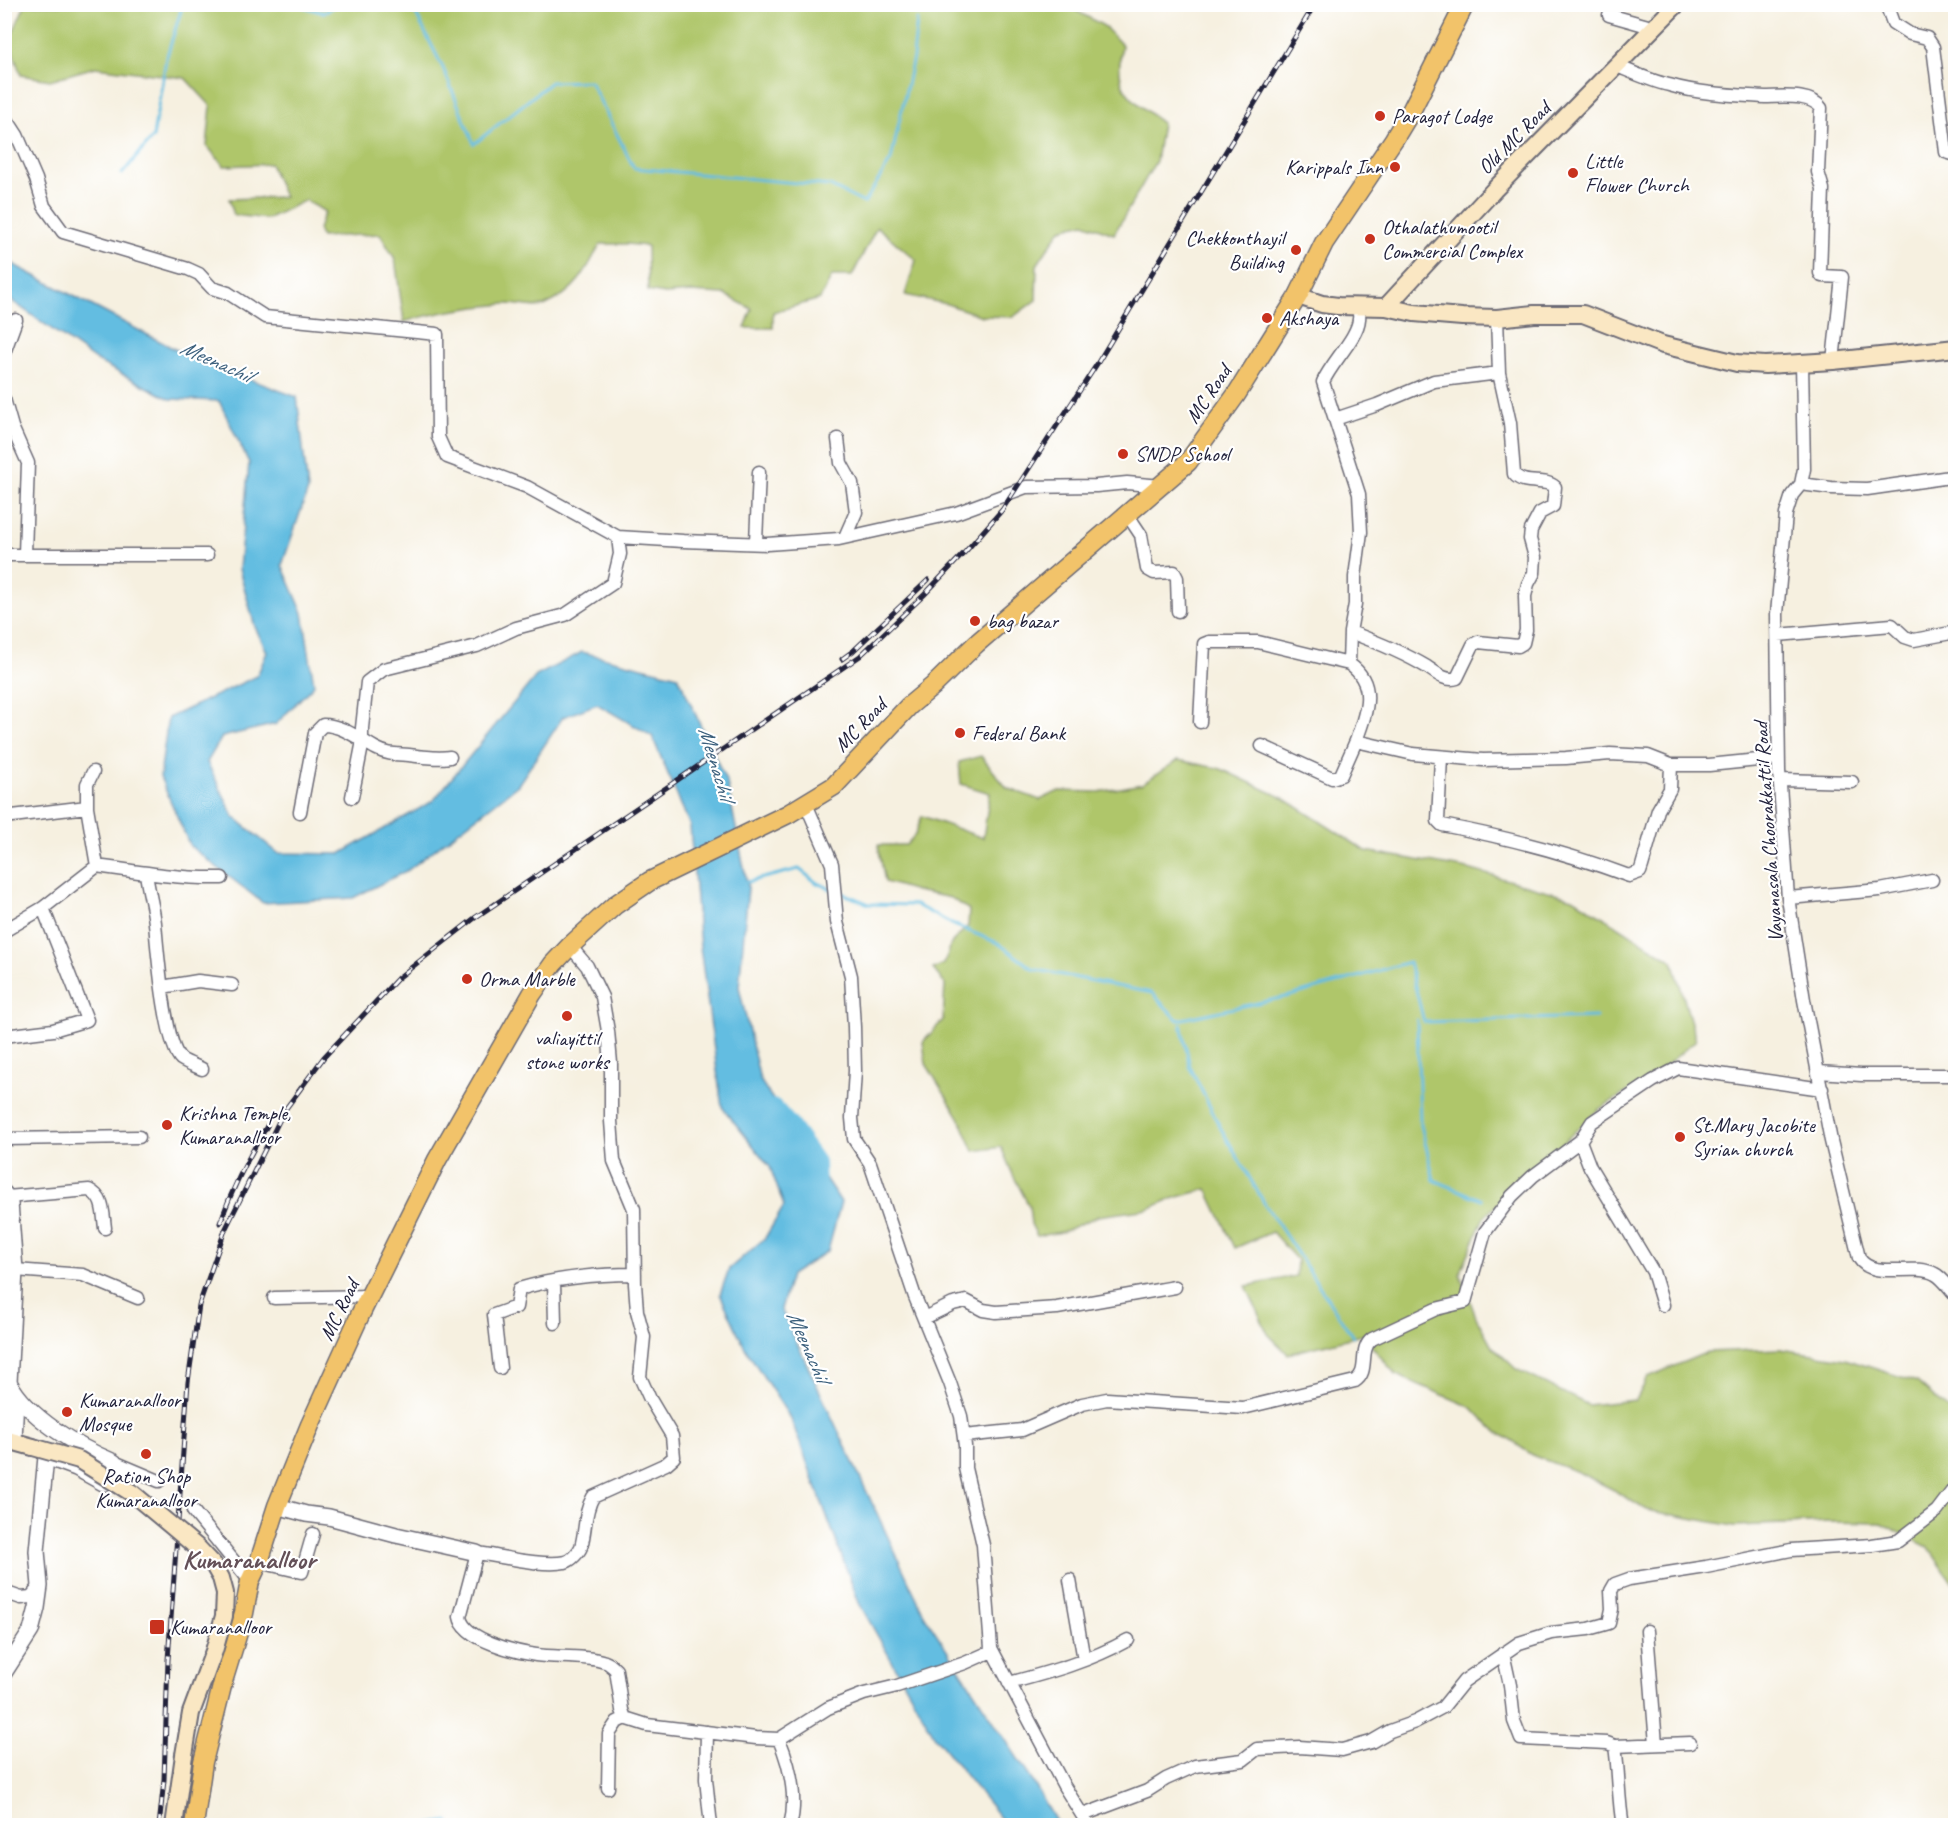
<svg xmlns="http://www.w3.org/2000/svg" width="1960" height="1830" font-family="Caveat,sans-serif">
<style>
.green{fill:#afc66b;stroke:#687453;stroke-width:1.5}
.water{fill:#63bde1;stroke:#42708e;stroke-width:1.5}
.lines{fill:none;stroke-linecap:round;stroke-linejoin:round}
.stream{stroke:#63bde1;stroke-width:3}
.river{stroke:#63bde1;stroke-width:18}
.minor-casing{stroke:#6c6a75;stroke-width:15}
.tertiary-casing{stroke:#6c6a75;stroke-width:18}
.secondary-casing{stroke:#6c6a75;stroke-width:20}
.primary-casing{stroke:#6c6a75;stroke-width:21}
.minor{stroke:#fff;stroke-width:12}
.tertiary{stroke:#fff;stroke-width:15}
.secondary{stroke:#fae7c3;stroke-width:16}
.primary{stroke:#f2c36a;stroke-width:18}
.rail-casing{stroke:#22223b;stroke-width:5}
.rail{stroke:#fff;stroke-width:3;stroke-dasharray:9;stroke-linecap:butt}
.secondary-bridge-casing{stroke:#6c6a75;stroke-width:20;stroke-linecap:butt}
.secondary-bridge{stroke:#fae7c3;stroke-width:16}
.poi-dot{fill:#c8321e;stroke:#fff;stroke-width:2}
.labels{text-anchor:middle;dominant-baseline:central;stroke-width:4.5;stroke-linejoin:round;paint-order:stroke}
.poi-label{font-size:21px;fill:#22223b;stroke:#fff;text-anchor:start}
.street-label{font-size:21px;fill:#22223b;stroke:#fff}
.water-label{font-size:22px;font-style:italic;fill:#3c607d;stroke:#fff}
.district-label{font-size:27px;font-weight:bold;fill:#645058;stroke:#fff}
</style>
<rect width="100%" height="100%" fill="#fff"/>
<filter id="ink" filterUnits="userSpaceOnUse"><feTurbulence type="fractalNoise" baseFrequency=".0167" numOctaves="2"/><feDisplacementMap in="SourceGraphic" scale="12" xChannelSelector="R" yChannelSelector="G"/><feConvolveMatrix kernelMatrix="1 2 1 2 8 2 1 2 1" color-interpolation-filters="sRGB"/></filter>
<filter id="wash" filterUnits="userSpaceOnUse"><feTurbulence type="fractalNoise" baseFrequency=".008" numOctaves="4" result="noise"/><feDisplacementMap in="SourceGraphic" scale="24" xChannelSelector="R" yChannelSelector="G"/><feGaussianBlur stdDeviation="1.35" result="paint"/><feColorMatrix in="noise" values="0 0 0 0 0 0 0 0 0 0 0 0 0 0 0 0 0 1.4 0 .05"/><feComposite in="paint" operator="in"/></filter>
<g filter="url(#wash)">
<rect width="100%" height="100%" fill="#f6f0e0"/>
<!-- green -->
<path class="green" d="M25 5H1066L1104 26 1122 45C1113 91 1129 96 1162 123L1156 161 1114 234 1084 223 1061 229 1037 265 1036 300 1013 317 982 316 947 304 905 295 916 260 877 227 852 276H832L820 299 773 312V328H745L752 309 724 294 691 292 665 294 648 291 647 246 627 244H600C586 272 576 291 546 305 535 310 517 303 505 304 470 307 436 312 404 322L395 259 380 234 321 237 318 229 325 212 306 200 267 219 234 215 229 199 284 197 270 164 224 166 207 146 211 106 185 78 95 67 50 80 21 75 9 41Z
M981 756 1007 788 1040 800 1059 791 1099 792 1142 784 1178 760 1221 769 1285 799 1366 851 1468 869 1573 898 1673 961 1696 1040 1654 1076 1599 1109 1484 1217 1460 1274 1476 1317 1492 1346 1516 1369 1588 1405 1636 1400 1648 1377 1708 1352 1780 1349 1845 1359 1917 1382 1955 1415V1586L1928 1547 1881 1523 1830 1522 1734 1526 1646 1510 1612 1489 1578 1472 1534 1456 1490 1427 1471 1407 1396 1375 1362 1335 1288 1354 1268 1334 1246 1286 1296 1276 1297 1260 1272 1232 1235 1248 1207 1189 1171 1199 1148 1209 1098 1216 1062 1232 1037 1236 1031 1224 1029 1206 1013 1175 1001 1147 974 1151 959 1117 926 1064 923 1042 943 1020 945 984 933 969 944 964 952 942 968 926 969 910 951 898 916 891 885 882 878 845H906L915 835 922 816 983 838 990 793 961 784 959 762Z"/>
<!-- water -->
<path class="water" d="M4 258 18 267 188 356 297 397 308 490 282 565 303 613 314 685 276 724 222 737 207 762 234 817 278 853 340 854 433 801 536 676 582 652 678 676 727 783 748 888 739 987 760 1080 841 1202 828 1251 791 1275 781 1309 925 1616 1033 1782 1058 1825H1006L935 1737 859 1603 791 1419 745 1348 720 1294 729 1269 765 1238 784 1206 770 1167 722 1107 700 947 690 826 652 736 597 704 563 717 518 785 408 870 353 898 263 903 190 846 160 777 168 718 257 676 267 652 255 627 239 569 249 463 219 401 170 399 97 361 5 296Z"/>
<g class="lines">
<!-- stream -->
<path class="stream" d="M295 4 324 13 338 4
M411 4 443 68 474 144 551 82 590 81 634 168 830 186 864 203 891 160 913 57 917 20
M122 174 153 137 166 59 183 4
M743 883 799 869 817 883 831 889
M837 891 869 904 916 905 952 924 998 943 1033 969 1152 993 1178 1020 1290 996 1409 962 1424 1022 1596 1017
M1417 1020 1420 1121 1434 1180 1482 1200
M1181 1024 1190 1067 1220 1127 1266 1206 1353 1337
M422 1826 448 1821 451 1826"/>
<!-- river -->
<path class="river" d="M774 1108 790 1126 816 1162 817 1189"/>
</g>
</g>
<g filter="url(#ink)">
<g class="lines">
<!-- minor casing -->
<g class="minor-casing">
<path id="minor" d="M1886 4 1893 23 1910 34 1927 38 1933 47 1946 152 1956 155
M1609 15 1655 28
M1617 66C1634 73 1651 81 1669 85 1700 94 1733 95 1765 97 1781 97 1811 93 1821 108L1818 172 1823 189 1820 273 1822 276 1842 277 1833 361
M4 115 17 135 36 179 44 206 63 232 188 269 199 274 212 288 228 293 265 317 437 334 438 437 447 457 527 487 618 537 683 541 767 544 839 539 956 513 1026 487 1096 486 1127 483 1162 486
M1358 305C1358 309 1360 315 1359 319 1358 337 1331 363 1323 382L1359 494 1361 532 1355 577V604L1350 632 1349 664C1378 684 1366 713 1356 741L1413 754 1483 760 1566 758 1610 754 1648 756 1671 765H1709L1778 758
M4 353 16 320
M1802 363 1804 469 1801 484 1792 495 1786 514 1777 614 1779 771 1788 898 1804 1000 1831 1141 1859 1258C1873 1281 1913 1262 1935 1274 1943 1278 1950 1289 1956 1295
M4 399 12 427 28 463 25 554
M1335 419 1377 405 1434 381 1499 373 1497 318
M838 439 841 463 852 483 856 512 845 537
M1801 484 1831 488 1867 489 1950 477 1956 478
M1127 514 1141 535 1147 569 1154 573 1174 572 1177 578 1178 611
M756 542 759 472
M4 555H207
M1350 632C1377 642 1402 652 1427 667 1436 673 1446 682 1457 678L1473 645 1478 642 1518 646 1523 643 1526 630 1525 596 1528 584 1534 573 1535 557 1530 539 1531 530 1540 513 1553 506 1555 487C1544 477 1525 487 1514 474L1510 423 1499 373
M1778 635 1892 625 1905 637 1914 640 1956 632
M1200 722 1204 644 1209 642H1258L1349 664
M1262 746 1332 778 1341 775 1356 741
M1441 757 1438 821 1442 825C1505 837 1568 853 1629 876L1640 872 1642 866 1658 810 1670 789 1671 765
M1781 780 1852 782
M352 797 362 746V728L367 682 384 669 477 646 516 628 565 615 613 583 620 554 618 537
M806 804 832 864 837 922 851 976 854 1027 855 1071 852 1118 854 1139 870 1163 915 1297 950 1383 961 1416 965 1446V1468L983 1545 991 1648 1064 1786 1089 1826
M87 807 97 866C138 872 181 879 222 878
M300 812 315 733 323 725C343 725 360 740 377 749 388 755 397 754 409 755 424 757 436 759 450 757
M4 817 87 807V784L93 772
M146 873C148 890 153 906 155 923 157 947 165 1045 181 1059 187 1063 196 1066 202 1069
M1788 898 1880 890 1932 880
M4 931 43 908 97 866
M570 946 587 966 602 997 608 1031 611 1063V1121L614 1161 634 1209 635 1284 637 1311 644 1337 640 1377 650 1399 672 1436 674 1457 666 1464 593 1497C584 1512 586 1530 581 1547 579 1552 571 1561 565 1562 544 1567 500 1556 477 1553L460 1617C464 1640 516 1652 536 1655 556 1658 586 1655 605 1662 609 1663 613 1667 616 1670L622 1710 625 1718 647 1725 756 1738 779 1739 828 1708 864 1694 897 1686 965 1663 992 1651
M162 987 198 981 232 985
M4 1036 53 1030 87 1020 43 908
M1819 1072 1861 1075H1956
M4 1139 139 1137
M1580 1141 1590 1167 1653 1272 1663 1305
M7 1197 89 1190C104 1197 103 1213 105 1228
M15 1270 83 1275 138 1298
M554 1281 555 1323
M274 1298 370 1296
M924 1318 953 1304 966 1301 983 1310 996 1312 1057 1308 1175 1287
M500 1368 494 1315 516 1307 519 1289C556 1278 596 1274 635 1274
M964 1436 1022 1430 1082 1404 1107 1399 1243 1408 1355 1381C1370 1372 1358 1350 1372 1339L1436 1309 1465 1302 1485 1232 1512 1196 1533 1176 1580 1141 1592 1122 1653 1081 1678 1068 1822 1089
M114 1462 159 1481
M193 1511 250 1581
M259 1562 302 1572 313 1534
M1070 1580 1084 1660
M4 1592 21 1598 31 1597 40 1586
M1647 1631 1656 1744
M1503 1653 1510 1685 1514 1721 1521 1739 1607 1743 1615 1746 1690 1743
M1009 1683C1051 1672 1090 1661 1128 1640
M707 1732 706 1779 711 1826
M779 1739C790 1766 798 1797 790 1826
M1615 1746C1619 1772 1618 1799 1623 1826
M608 1788 609 1734 617 1722 625 1718
M1083 1815 1147 1791 1166 1779 1195 1766 1243 1760 1257 1749 1299 1747 1342 1750 1371 1742 1390 1731 1415 1722 1443 1707 1464 1681 1519 1643 1551 1633 1588 1629 1609 1623 1612 1609 1611 1591 1615 1584 1629 1579 1706 1567 1791 1550 1872 1545 1898 1541 1937 1511 1956 1486
M1788 1826H1793"/>
</g>
<!-- tertiary casing -->
<g class="tertiary-casing">
<path id="tertiary" d="M4 1193 10 1203 15 1270 9 1382C27 1417 78 1447 114 1462L118 1472 116 1480 111 1483H103L76 1468 49 1458
M14 1441 16 1396
M277 1506 306 1514 329 1517 396 1535 477 1553
M4 1673 31 1631 37 1608 40 1586 37 1551 46 1457"/>
</g>
<!-- secondary casing -->
<g class="secondary-casing">
<path id="secondary" d="M1298 296 1322 304 1338 306 1386 307 1414 313 1462 317 1497 318 1534 314H1583L1663 345 1737 363 1765 365 1833 361 1956 348
M1386 307 1494 190 1677 4
M4 1439 33 1447
M174 1826 184 1755"/>
</g>
<!-- primary casing -->
<g class="primary-casing">
<path id="primary" d="M194 1826 203 1762 224 1678 244 1613 250 1581 259 1562 277 1506 310 1425 360 1315 437 1160 532 994 553 964 570 946 615 905 650 881 788 814 834 786 909 706 933 686 976 644 1188 462 1236 395 1298 296 1324 243 1394 139 1411 111 1465 4"/>
</g>
<!-- minor -->
<use href="#minor" class="minor"/>
<!-- tertiary -->
<use href="#tertiary" class="tertiary"/>
<!-- secondary -->
<use href="#secondary" class="secondary"/>
<!-- primary -->
<use href="#primary" class="primary"/>
<!-- rail casing -->
<g class="rail-casing">
<path id="rail" d="M842 659 853 651 928 580
M220 1223C232 1189 248 1157 267 1126
M159 1826 164 1780 168 1660 188 1382 199 1305 225 1230 284 1111 324 1057 398 978 476 917 860 656 924 595 965 552 1002 510 1097 364 1315 4"/>
</g>
<!-- rail -->
<use href="#rail" class="rail"/>
<!-- secondary-bridge casing -->
<g class="secondary-bridge-casing">
<path id="secondary-bridge" d="M33 1447 79 1460 132 1493 198 1548 213 1564 221 1578 225 1593 224 1616 214 1651 191 1713 184 1755"/>
</g>
<!-- secondary-bridge -->
<use href="#secondary-bridge" class="secondary-bridge"/>
</g>
</g>
<!-- markers -->
<g class="poi-dot">
<circle cx="1380" cy="116" r="6"/>
<circle cx="1395" cy="167" r="6"/>
<circle cx="1573" cy="173" r="6"/>
<circle cx="1370" cy="239" r="6"/>
<circle cx="1296" cy="250" r="6"/>
<circle cx="1267" cy="318" r="6"/>
<circle cx="1123" cy="454" r="6"/>
<circle cx="975" cy="621" r="6"/>
<circle cx="960" cy="733" r="6"/>
<circle cx="467" cy="979" r="6"/>
<circle cx="567" cy="1016" r="6"/>
<circle cx="167" cy="1125" r="6"/>
<circle cx="1680" cy="1137" r="6"/>
<circle cx="67" cy="1412" r="6"/>
<circle cx="146" cy="1454" r="6"/>
<rect x="149" y="1619" width="16" height="16" rx="3"/>
</g>
<g class="labels">
<!-- poi labels -->
<g class="poi-label">
<text x="1392" y="116">Paragot Lodge</text>
<text x="1585" y="161">Little<tspan x="1585" dy="24">Flower Church</tspan></text>
<text x="1383" y="167" text-anchor="end">Karippals Inn</text>
<text x="1382" y="227">Othalathumootil<tspan x="1382" dy="24">Commercial Complex</tspan></text>
<text x="1284" y="238" text-anchor="end">Chekkonthayil<tspan x="1284" dy="24">Building</tspan></text>
<text x="1279" y="318">Akshaya</text>
<text x="1135" y="454">SNDP School</text>
<text x="987" y="621">bag bazar</text>
<text x="972" y="733">Federal Bank</text>
<text x="479" y="979">Orma Marble</text>
<text x="567" y="1038" text-anchor="middle">valiayittil<tspan x="567" dy="24">stone works</tspan></text>
<text x="179" y="1113">Krishna Temple,<tspan x="179" dy="24">Kumaranalloor</tspan></text>
<text x="1692" y="1125">St.Mary Jacobite<tspan x="1692" dy="24">Syrian church</tspan></text>
<text x="79" y="1400">Kumaranalloor<tspan x="79" dy="24">Mosque</tspan></text>
<text x="146" y="1476" text-anchor="middle">Ration Shop<tspan x="146" dy="24">Kumaranalloor</tspan></text>
<text x="170" y="1627">Kumaranalloor</text>
</g>
<!-- street labels -->
<g class="street-label">
<text transform="translate(1514 138) rotate(-45)">Old MC Road</text>
<text transform="translate(1208 394) rotate(-56)">MC Road</text>
<text transform="translate(860 725) rotate(-46)">MC Road</text>
<text transform="translate(1768 832) rotate(-94)">Vayanasala Choorakkattil Road</text>
<text transform="translate(339 1310) rotate(-64)">MC Road</text>
</g>
<!-- water labels -->
<g class="water-label">
<text transform="translate(216 361) rotate(24)">Meenachil</text>
<text transform="translate(716 763) rotate(73)">Meenachil</text>
<text transform="translate(808 1346) rotate(66)">Meenachil</text>
</g>
<!-- district labels -->
<g class="district-label">
<text x="249" y="1559">Kumaranalloor</text>
</g>
</g>
<!-- margin -->
<rect width="1960" height="1830" fill="none" stroke="#fff" stroke-width="24"/>
</svg>
